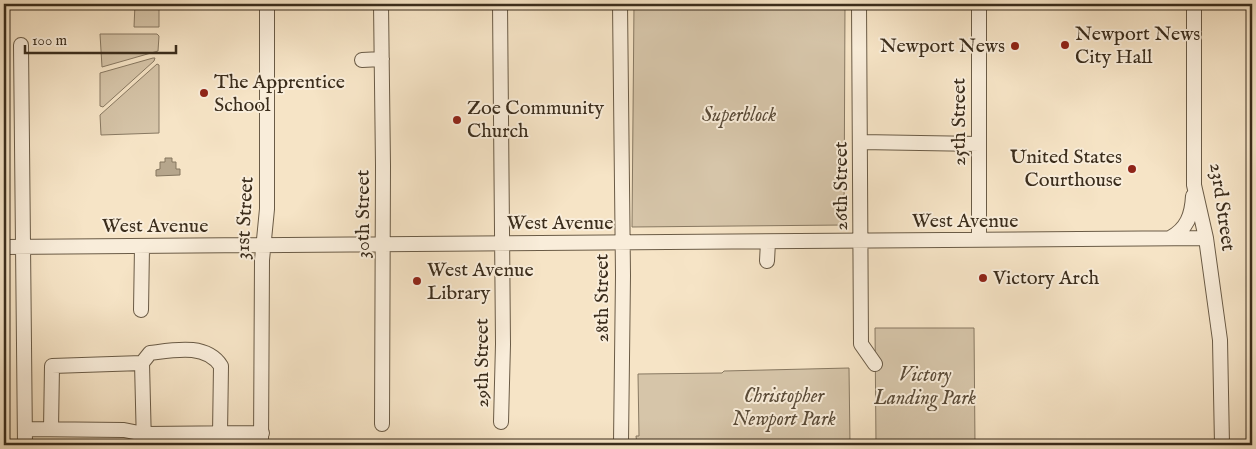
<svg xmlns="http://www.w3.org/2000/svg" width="1256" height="449" font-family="'IM FELL English',serif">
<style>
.green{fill:#d6c5a9;stroke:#887962}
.water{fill:#b6a68c;stroke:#85765f}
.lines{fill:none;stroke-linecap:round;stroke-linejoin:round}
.minor-casing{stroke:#6a5b46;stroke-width:16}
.minor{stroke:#f9edda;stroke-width:14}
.poi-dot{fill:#8f2418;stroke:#f9edda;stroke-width:2}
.labels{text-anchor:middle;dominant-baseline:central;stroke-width:4;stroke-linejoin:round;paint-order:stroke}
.poi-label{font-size:20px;fill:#3b2d1c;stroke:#f9edda;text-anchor:start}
.park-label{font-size:20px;font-style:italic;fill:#5a4b38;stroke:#f9edda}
.street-label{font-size:20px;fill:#3b2d1c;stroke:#f9edda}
</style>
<rect width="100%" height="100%" fill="#f6e4c6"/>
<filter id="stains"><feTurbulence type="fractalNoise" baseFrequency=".004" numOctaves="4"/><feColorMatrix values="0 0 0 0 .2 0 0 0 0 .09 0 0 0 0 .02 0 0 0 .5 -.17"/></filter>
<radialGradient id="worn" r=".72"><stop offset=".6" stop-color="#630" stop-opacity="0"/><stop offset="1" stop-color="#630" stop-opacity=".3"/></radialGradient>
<!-- green -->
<path class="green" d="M135 4H159V27H134Z
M634 4H845L844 225 632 227Z
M100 34H157L159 36 158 51 102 67Z
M153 58H155L154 61 103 107 100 106V73Z
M157 64 159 65V133L101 135 100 115Z
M875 328H974L975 445H876Z
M849 368 850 445H637L636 436H639L638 374 722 373 724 371Z"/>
<!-- water -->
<path class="water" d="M165 158H172V162H176V169H180V175L156 176V170L160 169V162H165Z"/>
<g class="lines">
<!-- minor casing -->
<g class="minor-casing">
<path id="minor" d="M381 4 383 166 382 424
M500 4 503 344 501 422
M620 4 623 275 621 442
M859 4 861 344 875 364
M979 4V240
M1194 4V185L1206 238 1220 340 1222 445
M21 45 25 445
M362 60 382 59
M861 142 979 144
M1170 238C1187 229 1192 215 1193 196
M4 247 1206 238
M767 261 768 242
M141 310 142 247
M142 363 150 353C174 350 206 343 221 366L220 434
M25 429 124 430 144 434 262 433
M51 429 52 366 142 363 144 445
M261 445 262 260 267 209V4"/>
</g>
<!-- minor -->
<use href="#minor" class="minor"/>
</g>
<!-- markers -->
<g class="poi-dot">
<circle cx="1065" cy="45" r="5"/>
<circle cx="1015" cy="46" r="5"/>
<circle cx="204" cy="93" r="5"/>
<circle cx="457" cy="120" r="5"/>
<circle cx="1132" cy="169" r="5"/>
<circle cx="983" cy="278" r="5"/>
<circle cx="417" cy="281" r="5"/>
</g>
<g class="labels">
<!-- poi labels -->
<g class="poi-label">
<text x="1075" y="34">Newport News<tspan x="1075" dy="23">City Hall</tspan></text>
<text x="1005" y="46" text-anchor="end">Newport News</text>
<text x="214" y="82">The Apprentice<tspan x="214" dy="23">School</tspan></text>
<text x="467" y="108">Zoe Community<tspan x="467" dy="23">Church</tspan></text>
<text x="1122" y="157" text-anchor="end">United States<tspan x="1122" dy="23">Courthouse</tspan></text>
<text x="427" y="270">West Avenue<tspan x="427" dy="23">Library</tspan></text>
<text x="993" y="278">Victory Arch</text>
</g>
<!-- park labels -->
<g class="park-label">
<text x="739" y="115">Superblock</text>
<text x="925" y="375">Victory<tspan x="925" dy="23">Landing Park</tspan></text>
<text x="784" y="396">Christopher<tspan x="784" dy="23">Newport Park</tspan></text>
</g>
<!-- street labels -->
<g class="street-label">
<text transform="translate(959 122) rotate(-90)">25th Street</text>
<text transform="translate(841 186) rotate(-90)">26th Street</text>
<text transform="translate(1222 207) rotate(82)">23rd Street</text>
<text transform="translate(363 214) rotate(-90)">30th Street</text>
<text transform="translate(245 218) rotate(-87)">31st Street</text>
<text x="965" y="221">West Avenue</text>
<text x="560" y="223">West Avenue</text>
<text x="155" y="226">West Avenue</text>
<text transform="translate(602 298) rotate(-90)">28th Street</text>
<text transform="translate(482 363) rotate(-90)">29th Street</text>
</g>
</g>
<!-- margin -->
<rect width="1256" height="449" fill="none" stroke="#f6e4c6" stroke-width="20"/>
<rect x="5" y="5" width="1246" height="439" fill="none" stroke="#3b2d1c" stroke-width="2.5"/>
<rect x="10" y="10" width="1236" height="429" fill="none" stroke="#3b2d1c"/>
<!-- scale -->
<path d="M25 45v8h151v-8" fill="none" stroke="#3b2d1c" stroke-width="2.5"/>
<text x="32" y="45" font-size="15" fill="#3b2d1c" stroke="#f9edda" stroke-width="4" paint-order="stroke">100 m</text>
<rect width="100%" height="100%" filter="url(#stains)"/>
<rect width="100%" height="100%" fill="url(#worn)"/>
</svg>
